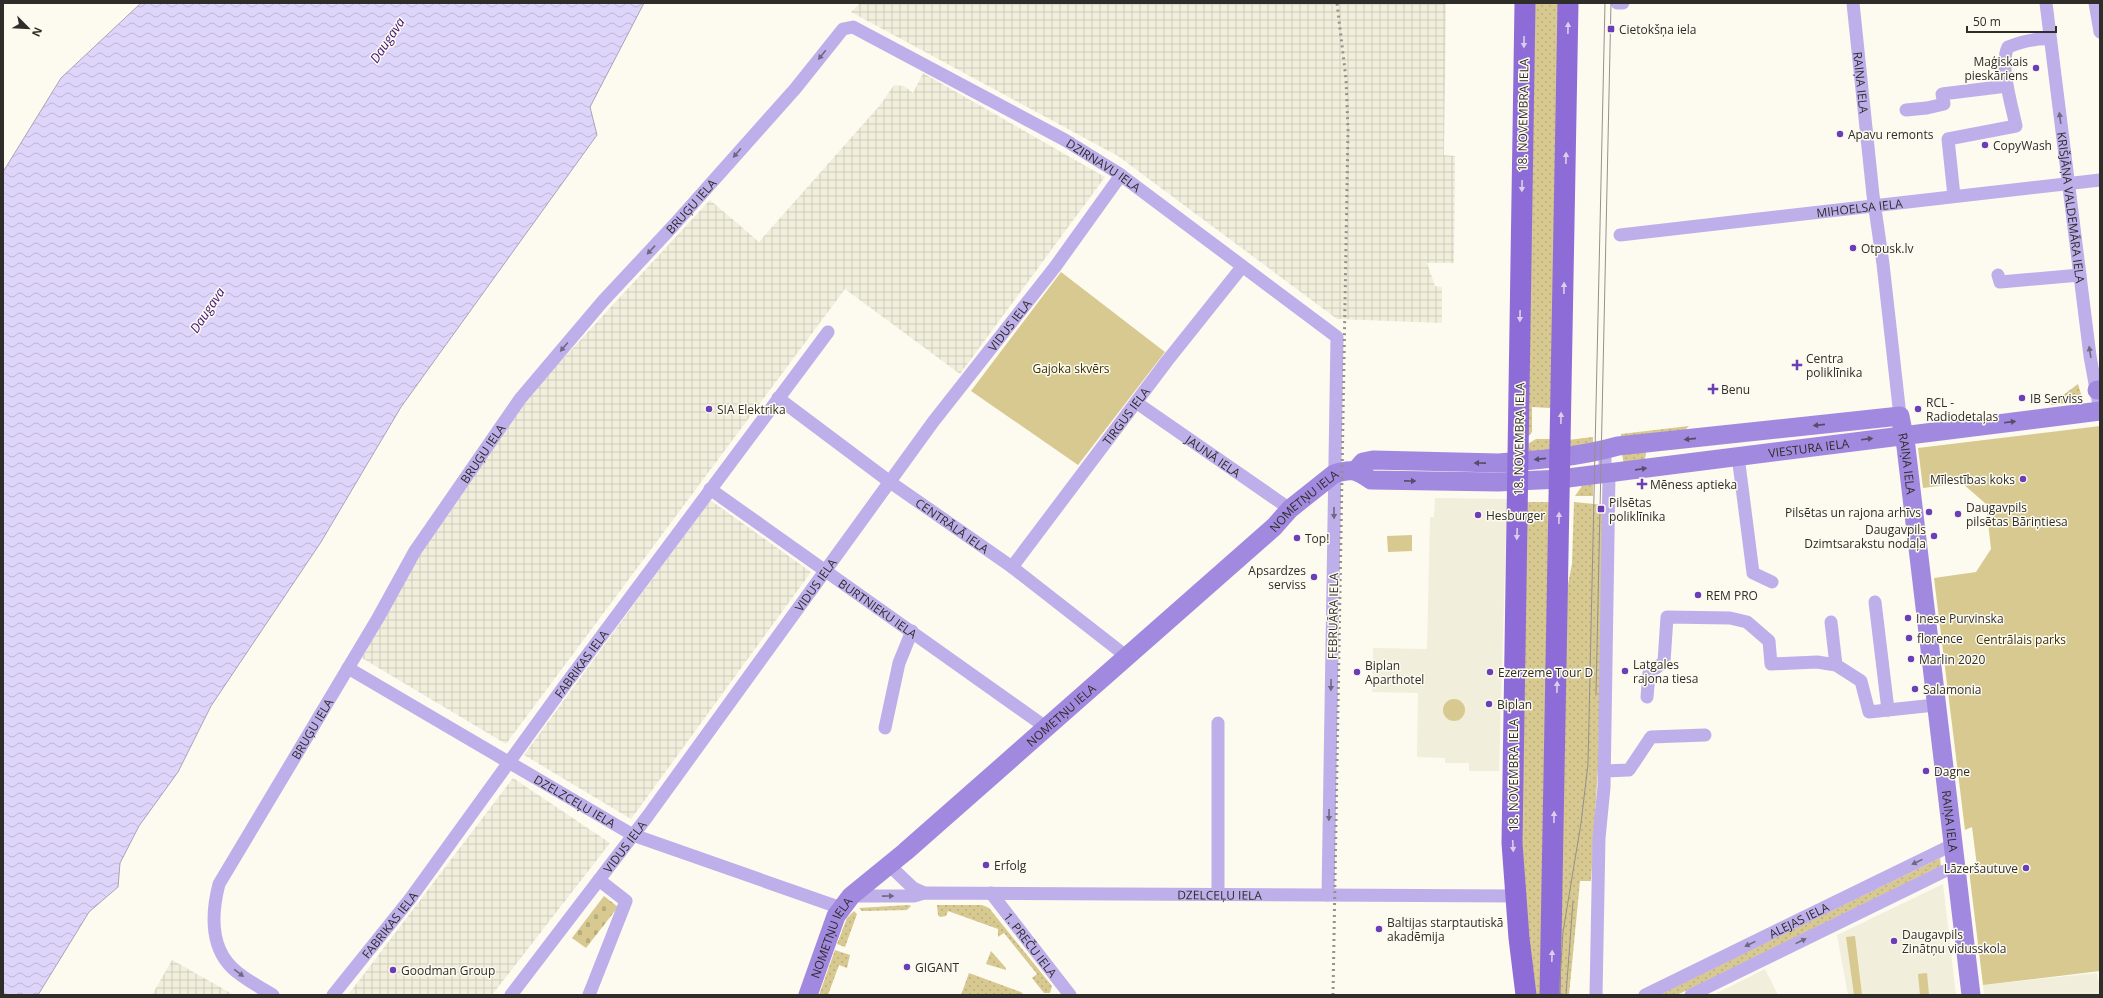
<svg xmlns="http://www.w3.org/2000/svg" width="2103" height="998" font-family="'Open Sans',sans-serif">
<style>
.built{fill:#f2eedc}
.industrial{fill:url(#industrial-grid)}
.grass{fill:url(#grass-dots)}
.cemetery{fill:url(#cemetery-stones)}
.green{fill:#d7c990}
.water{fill:url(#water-waves);stroke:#a9a3bb}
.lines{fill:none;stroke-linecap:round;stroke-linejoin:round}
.street{stroke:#beafea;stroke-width:13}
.secondary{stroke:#a289e0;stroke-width:19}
.primary{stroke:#8e6cd8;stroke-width:21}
.tram{stroke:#94928b;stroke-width:1}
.rail{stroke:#94928b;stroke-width:3;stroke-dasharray:2 4;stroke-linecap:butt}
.oneway{fill:#dccfe9}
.oneway2{fill:#6f6880}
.oneway3{fill:#574d69}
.poi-dot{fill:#6a3eb6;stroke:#fdfaf0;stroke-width:1.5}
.labels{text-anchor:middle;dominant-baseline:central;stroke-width:3;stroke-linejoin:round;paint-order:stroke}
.poi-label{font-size:12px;fill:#2e2d29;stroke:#fdfaf0;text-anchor:start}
.street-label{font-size:12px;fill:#2e2d29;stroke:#fdfaf0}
.park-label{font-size:12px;fill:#3b3002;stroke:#fdfaf0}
.water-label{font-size:13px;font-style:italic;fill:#3d0f77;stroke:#fdfaf0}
</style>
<defs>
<pattern id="industrial-grid" width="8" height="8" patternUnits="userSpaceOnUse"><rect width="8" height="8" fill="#f2eedc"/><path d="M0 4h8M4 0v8" fill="none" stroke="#d0ccbd"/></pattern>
<pattern id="grass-dots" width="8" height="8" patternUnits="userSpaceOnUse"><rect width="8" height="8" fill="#d7c990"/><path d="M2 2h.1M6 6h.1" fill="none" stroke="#b9ad7c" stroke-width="1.8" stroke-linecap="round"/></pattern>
<pattern id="cemetery-stones" width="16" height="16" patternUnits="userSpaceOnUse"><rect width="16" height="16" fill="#d7c990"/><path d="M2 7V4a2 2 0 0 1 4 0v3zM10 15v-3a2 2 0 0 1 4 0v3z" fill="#b9ad7c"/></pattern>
<pattern id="water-waves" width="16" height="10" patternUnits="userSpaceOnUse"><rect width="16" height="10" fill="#ded5fa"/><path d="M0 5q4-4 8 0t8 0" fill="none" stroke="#bfb7d6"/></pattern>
</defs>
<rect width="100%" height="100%" fill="#fdfaf0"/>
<!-- built -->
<path class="built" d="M1435 498 1507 499 1499 771H1469V763H1445V758L1417 757 1418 693 1372 692 1373 648 1427 649 1430 517H1434Z
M1943 884 1956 995H1848L1837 935Z
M1765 969 1778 995H1713Z
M2097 973 2098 980H2100V995H1984L1983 985Z"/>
<!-- industrial -->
<path class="industrial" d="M860 3H1446L1444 155 1455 156 1454 263H1427L1435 286 1442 287V323L1337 319 1118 156 851 12Z
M923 73 1105 177 960 374 845 289 506 744 362 658 440 518 522 403 710 200 759 242 881 104 894 85 904 86 913 93Z
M710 500 811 572 631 819 524 755Z
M513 778 610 843 492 995H348Z
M172 960 234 995H152Z"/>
<!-- grass -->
<path class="grass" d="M1532 3H1561L1550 431V408L1532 407V432L1526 439Z
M2078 384 2083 401 2050 405Z
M1689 426 1684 431 1621 439V434Z
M1593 437V445L1570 447 1568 440Z
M1536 439H1554L1551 451 1528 452 1526 445Z
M1646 452 1645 459 1624 466 1622 453Z
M1593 482V496H1575L1582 486Z
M1525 502H1553L1540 995H1534L1521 878Z
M1574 502 1604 505 1598 767 1591 881H1580L1569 995H1556L1566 594 1572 564Z
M1940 858 1941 866 1677 995H1659Z
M909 905 911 906 907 910 862 911 859 908Z
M937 905H982L989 908 1052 986 1050 993H1044L1032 978 1037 974 1004 933 998 937V929L948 911 946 916 940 917 938 915Z
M854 911 857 914 845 947 837 944 847 918Z
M835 950 850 955 847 968 839 965 828 995H819Z
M991 951 1006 968V970L986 964Z
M969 973 1021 992 1024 995H961Z"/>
<!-- cemetery -->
<path class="cemetery" d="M604 896 618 907 586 948 572 938Z"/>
<!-- green -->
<path class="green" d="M1061 272 1165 352 1078 465 971 391Z
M2100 426V971L1983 985 1969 870 1977 866 1972 827 1965 830 1934 578 1976 572 1991 549 1986 504 1962 483 1923 488 1918 448Z
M1412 535V551L1388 552 1387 536Z
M1443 710a11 11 0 1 1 22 0a11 11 0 1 1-22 0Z
M1855 936 1862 995H1854L1846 937Z
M1927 973 1929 995H1920L1918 974Z"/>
<!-- water -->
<path class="water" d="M141 3H644L590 107 597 135 401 407 321 542 211 706 178 772 139 826 120 863 118 887 89 912 38 995H3V172L61 78Z"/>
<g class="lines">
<!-- street -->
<g class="street">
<path d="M1617 3H1623"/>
<path id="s1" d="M1853 3 1873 195 1883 264 1900 416"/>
<path id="s2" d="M2046 3 2090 356 2100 411"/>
<path d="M2095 3 2100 32"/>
<path d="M1906 110 1927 108 1944 104 1942 94 2007 86"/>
<path d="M1954 196 1948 139 2016 126C2012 106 1999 65 2008 47 2021 42 2035 38 2050 39"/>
<path id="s3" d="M1620 235 2100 180"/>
<path d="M1998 275 2000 282 2080 275"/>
<path id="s4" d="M778 398 890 482 1012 567 1126 656"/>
<path id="s5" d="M1137 403 1290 509"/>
<path d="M1738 456 1753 573 1772 582"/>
<path id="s6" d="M710 489 1047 728"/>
<path id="s7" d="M1012 567 1167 361 1242 267"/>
<path d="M1875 602 1888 710"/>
<path d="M1831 622 1836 665"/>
<path id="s8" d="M348 668 633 835 841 908"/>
<path d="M1647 697 1649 673 1664 662 1667 617 1730 618 1747 622 1769 641 1771 664 1817 662 1836 665 1861 681 1869 712 1935 705"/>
<path d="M1218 723V894"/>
<path d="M885 728 899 663 912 631"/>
<path d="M1604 771 1629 770 1651 737 1705 735"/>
<path d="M889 865 913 888 924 893"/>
<path id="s9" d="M991 893 1070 995"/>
<path id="s10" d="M851 896H914L924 893 1516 896"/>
<path id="s11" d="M273 995C261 988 248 981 237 972 210 951 211 915 219 884L378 618 415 551 520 399 603 301 673 226 795 89 843 29 853 27 1065 140 1118 173 1337 337 1328 895"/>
<path id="s12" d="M333 995 410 899 562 689 828 332"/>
<path id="s13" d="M511 995 647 817 933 422 1055 267 1121 175"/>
<path d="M589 995 626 901 599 880"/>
<path d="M1596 995 1599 838 1604 787 1609 474 1605 467V450"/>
<path id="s14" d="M1645 995 1952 845"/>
<path d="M1691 995 1955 866"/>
</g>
<!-- secondary -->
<g class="secondary">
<path d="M2097 390H2100"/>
<path id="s15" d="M1356 470 1363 462 1373 460 1499 463C1538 460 1579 457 1618 446L1900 416 1906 447 1971 995"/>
<path id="s16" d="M808 995 836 916 851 896 905 852 1274 527 1290 509 1334 474C1352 468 1356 470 1371 480L1498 482 1560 479 2100 411"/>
</g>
<!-- primary -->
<path class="primary" d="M1525 3 1512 843 1519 938 1526 995
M1550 995 1568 3"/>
<!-- tram -->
<path class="tram" d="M1596 695 1611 3
M1559 995 1563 932 1581 823 1588 764 1605 3
M1566 995 1573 901"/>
<!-- rail -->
<path class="rail" d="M1333 995 1348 130 1346 79 1337 3"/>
</g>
<!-- one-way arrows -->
<defs><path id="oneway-solid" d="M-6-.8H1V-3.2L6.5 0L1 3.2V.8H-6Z"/></defs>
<g class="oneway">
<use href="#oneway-solid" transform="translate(1568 28) rotate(-89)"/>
<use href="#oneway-solid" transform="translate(1524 42) rotate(91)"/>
<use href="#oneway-solid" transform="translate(1566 158) rotate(-89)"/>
<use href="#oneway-solid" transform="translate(1522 186) rotate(91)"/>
<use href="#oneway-solid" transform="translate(1564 288) rotate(-89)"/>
<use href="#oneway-solid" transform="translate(1520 316) rotate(91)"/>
<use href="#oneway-solid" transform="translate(1561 418) rotate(-89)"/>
<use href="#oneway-solid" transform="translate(1559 518) rotate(-89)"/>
<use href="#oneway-solid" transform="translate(1517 534) rotate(92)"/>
<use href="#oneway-solid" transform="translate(1557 687) rotate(-89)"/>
<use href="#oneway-solid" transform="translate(1554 817) rotate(-89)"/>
<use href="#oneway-solid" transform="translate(1513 846) rotate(87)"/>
<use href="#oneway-solid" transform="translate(1552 956) rotate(-88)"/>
</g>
<g class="oneway2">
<use href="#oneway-solid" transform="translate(822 55) rotate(129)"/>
<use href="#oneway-solid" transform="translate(2060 118) rotate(-98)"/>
<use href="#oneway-solid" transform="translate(737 153) rotate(131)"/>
<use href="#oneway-solid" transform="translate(651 250) rotate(133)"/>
<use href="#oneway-solid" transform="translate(564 347) rotate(130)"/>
<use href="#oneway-solid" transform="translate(2090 352) rotate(-99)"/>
<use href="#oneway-solid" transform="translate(1334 513) rotate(90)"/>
<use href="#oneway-solid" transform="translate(1331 685) rotate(91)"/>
<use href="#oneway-solid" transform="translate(1329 815) rotate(91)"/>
<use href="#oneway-solid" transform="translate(1917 862) rotate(154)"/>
<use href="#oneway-solid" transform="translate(888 896) rotate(-1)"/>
<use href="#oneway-solid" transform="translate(1801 941) rotate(-26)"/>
<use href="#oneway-solid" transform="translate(1750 944) rotate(154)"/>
<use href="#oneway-solid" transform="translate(239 973) rotate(37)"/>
</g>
<g class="oneway3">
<use href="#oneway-solid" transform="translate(2010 422) rotate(-7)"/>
<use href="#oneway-solid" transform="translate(1819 425) rotate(174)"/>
<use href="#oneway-solid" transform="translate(1690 439) rotate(174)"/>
<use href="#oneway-solid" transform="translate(1867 439) rotate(-7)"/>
<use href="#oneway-solid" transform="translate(1540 459) rotate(174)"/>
<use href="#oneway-solid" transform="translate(1480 463) rotate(-179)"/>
<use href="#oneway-solid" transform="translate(1641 469) rotate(-8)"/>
<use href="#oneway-solid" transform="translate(1410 481) rotate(1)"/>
</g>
<!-- markers -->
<g class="poi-dot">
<rect x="1607" y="25" width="8" height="8" rx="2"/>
<circle cx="2036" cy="68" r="4"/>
<circle cx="1840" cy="134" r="4"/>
<circle cx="1985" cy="145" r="4"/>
<circle cx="1853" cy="248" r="4"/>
<path d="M1795 359h4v4h4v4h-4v4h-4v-4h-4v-4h4z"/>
<path d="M1711 383h4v4h4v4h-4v4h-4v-4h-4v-4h4z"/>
<circle cx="2022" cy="398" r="4"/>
<circle cx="709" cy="409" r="4"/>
<circle cx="1918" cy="409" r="4"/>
<circle cx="2023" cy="479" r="4"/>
<path d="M1640 478h4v4h4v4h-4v4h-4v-4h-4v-4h4z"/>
<rect x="1597" y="505" width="8" height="8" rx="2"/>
<circle cx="1929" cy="512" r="4"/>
<circle cx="1958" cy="514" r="4"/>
<circle cx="1478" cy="515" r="4"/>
<circle cx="1934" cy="536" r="4"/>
<circle cx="1297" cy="538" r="4"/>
<circle cx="1314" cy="577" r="4"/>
<circle cx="1698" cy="595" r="4"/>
<circle cx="1908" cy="618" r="4"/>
<circle cx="1909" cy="638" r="4"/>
<circle cx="1911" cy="659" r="4"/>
<circle cx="1625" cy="671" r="4"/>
<circle cx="1357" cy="672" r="4"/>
<circle cx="1490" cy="672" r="4"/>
<circle cx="1915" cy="689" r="4"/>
<circle cx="1489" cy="704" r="4"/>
<circle cx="1926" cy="771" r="4"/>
<circle cx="986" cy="865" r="4"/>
<circle cx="2026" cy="868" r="4"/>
<circle cx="1379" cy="929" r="4"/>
<circle cx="1894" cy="941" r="4"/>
<circle cx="907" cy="967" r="4"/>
<circle cx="393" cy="970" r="4"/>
</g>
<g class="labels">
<!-- poi labels -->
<g class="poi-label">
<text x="1619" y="29">Cietokšņa iela</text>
<text x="2028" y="61" text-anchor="end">Maģiskais<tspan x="2028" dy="14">pieskāriens</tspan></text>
<text x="1848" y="134">Apavu remonts</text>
<text x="1993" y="145">CopyWash</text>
<text x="1861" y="248">Otpusk.lv</text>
<text x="1806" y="358">Centra<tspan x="1806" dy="14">poliklīnika</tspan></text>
<text x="1721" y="389">Benu</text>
<text x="2030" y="398">IB Serviss</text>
<text x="1926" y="402">RCL -<tspan x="1926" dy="14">Radiodetaļas</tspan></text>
<text x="717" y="409">SIA Elektrika</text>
<text x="2015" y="479" text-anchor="end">Mīlestības koks</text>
<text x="1650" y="484">Mēness aptieka</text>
<text x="1609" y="502">Pilsētas<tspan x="1609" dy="14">poliklīnika</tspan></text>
<text x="1966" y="507">Daugavpils<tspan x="1966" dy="14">pilsētas Bāriņtiesa</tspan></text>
<text x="1921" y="512" text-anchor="end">Pilsētas un rajona arhīvs</text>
<text x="1486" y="515">Hesburger</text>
<text x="1926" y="529" text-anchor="end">Daugavpils<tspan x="1926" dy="14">Dzimtsarakstu nodaļa</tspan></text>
<text x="1305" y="538">Top!</text>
<text x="1306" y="570" text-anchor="end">Apsardzes<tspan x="1306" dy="14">serviss</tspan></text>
<text x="1706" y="595">REM PRO</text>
<text x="1916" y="618">Inese Purvinska</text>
<text x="1917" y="638">florence</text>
<text x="1919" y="659">Marlin 2020</text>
<text x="1633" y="664">Latgales<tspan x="1633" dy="14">rajona tiesa</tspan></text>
<text x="1365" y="665">Biplan<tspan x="1365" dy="14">Aparthotel</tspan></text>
<text x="1498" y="672">Ezerzeme Tour D</text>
<text x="1923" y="689">Salamonia</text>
<text x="1497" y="704">Biplan</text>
<text x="1934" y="771">Dagne</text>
<text x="994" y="865">Erfolg</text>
<text x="2018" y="868" text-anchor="end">Lāzeršautuve</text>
<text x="1387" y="922">Baltijas starptautiskā<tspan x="1387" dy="14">akadēmija</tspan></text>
<text x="1902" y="934">Daugavpils<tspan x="1902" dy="14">Zinātņu vidusskola</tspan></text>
<text x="915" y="967">GIGANT</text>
<text x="401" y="970">Goodman Group</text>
</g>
<!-- street labels -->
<g class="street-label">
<text stroke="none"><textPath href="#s1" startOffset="80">RAIŅA IELA</textPath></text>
<text transform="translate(1523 115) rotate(-89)">18. NOVEMBRA IELA</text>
<text stroke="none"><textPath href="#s11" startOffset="1497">DZIRNAVU IELA</textPath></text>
<text stroke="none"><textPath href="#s11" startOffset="967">BRUĢU IELA</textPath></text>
<text stroke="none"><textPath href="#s3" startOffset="241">MIHOELSA IELA</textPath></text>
<text stroke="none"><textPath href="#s2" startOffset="206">KRIŠJĀŅA VALDEMĀRA IELA</textPath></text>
<text stroke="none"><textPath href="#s13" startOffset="835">VIDUS IELA</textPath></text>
<text stroke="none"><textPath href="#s7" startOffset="189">TIRGUS IELA</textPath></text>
<text transform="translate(1519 439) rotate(-89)">18. NOVEMBRA IELA</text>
<text stroke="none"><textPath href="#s16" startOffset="1230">VIESTURA IELA</textPath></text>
<text stroke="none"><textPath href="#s11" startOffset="643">BRUĢU IELA</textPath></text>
<text stroke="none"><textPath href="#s5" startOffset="93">JAUNĀ IELA</textPath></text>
<text stroke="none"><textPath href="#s15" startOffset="599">RAIŅA IELA</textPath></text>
<text stroke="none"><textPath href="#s16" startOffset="710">NOMETŅU IELA</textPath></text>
<text stroke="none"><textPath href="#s4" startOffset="216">CENTRĀLĀ IELA</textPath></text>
<text stroke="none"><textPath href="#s13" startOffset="511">VIDUS IELA</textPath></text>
<text stroke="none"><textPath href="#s6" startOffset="206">BURTNIEKU IELA</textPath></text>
<text transform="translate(1333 616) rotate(-89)">FEBRUĀRA IELA</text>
<text stroke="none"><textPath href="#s12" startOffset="414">FABRIKAS IELA</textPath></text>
<text stroke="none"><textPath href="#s16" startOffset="386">NOMETŅU IELA</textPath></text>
<text stroke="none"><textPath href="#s11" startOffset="319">BRUĢU IELA</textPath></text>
<text transform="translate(1513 775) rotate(-90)">18. NOVEMBRA IELA</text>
<text stroke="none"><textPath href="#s8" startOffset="263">DZELZCEĻU IELA</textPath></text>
<text stroke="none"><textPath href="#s15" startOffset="959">RAIŅA IELA</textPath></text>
<text stroke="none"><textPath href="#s13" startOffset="187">VIDUS IELA</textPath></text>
<text stroke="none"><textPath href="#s10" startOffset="369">DZELCEĻU IELA</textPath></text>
<text stroke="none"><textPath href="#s14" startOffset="171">ALEJAS IELA</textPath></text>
<text stroke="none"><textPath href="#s12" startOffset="90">FABRIKAS IELA</textPath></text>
<text stroke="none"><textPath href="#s16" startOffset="62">NOMETŅU IELA</textPath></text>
<text stroke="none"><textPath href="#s9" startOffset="65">1. PREČU IELA</textPath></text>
</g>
<!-- park labels -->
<g class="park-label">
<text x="1071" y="368">Gajoka skvērs</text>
<text x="2021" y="639">Centrālais parks</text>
</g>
<!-- water labels -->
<g class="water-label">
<text transform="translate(387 40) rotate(-56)">Daugava</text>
<text transform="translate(207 310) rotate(-56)">Daugava</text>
</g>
</g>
<!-- border -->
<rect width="2103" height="998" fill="none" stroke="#2e2d29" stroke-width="8"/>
<!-- north arrow -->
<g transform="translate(28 28) rotate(114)" stroke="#fdfaf0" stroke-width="3" paint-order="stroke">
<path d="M0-3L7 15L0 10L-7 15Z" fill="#2e2d29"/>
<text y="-6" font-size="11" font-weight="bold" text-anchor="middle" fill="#2e2d29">N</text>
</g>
<!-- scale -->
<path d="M1967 26v6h89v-6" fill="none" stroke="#2e2d29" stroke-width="2"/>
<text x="1973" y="26" font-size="12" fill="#2e2d29" stroke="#fdfaf0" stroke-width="3" paint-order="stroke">50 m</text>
</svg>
